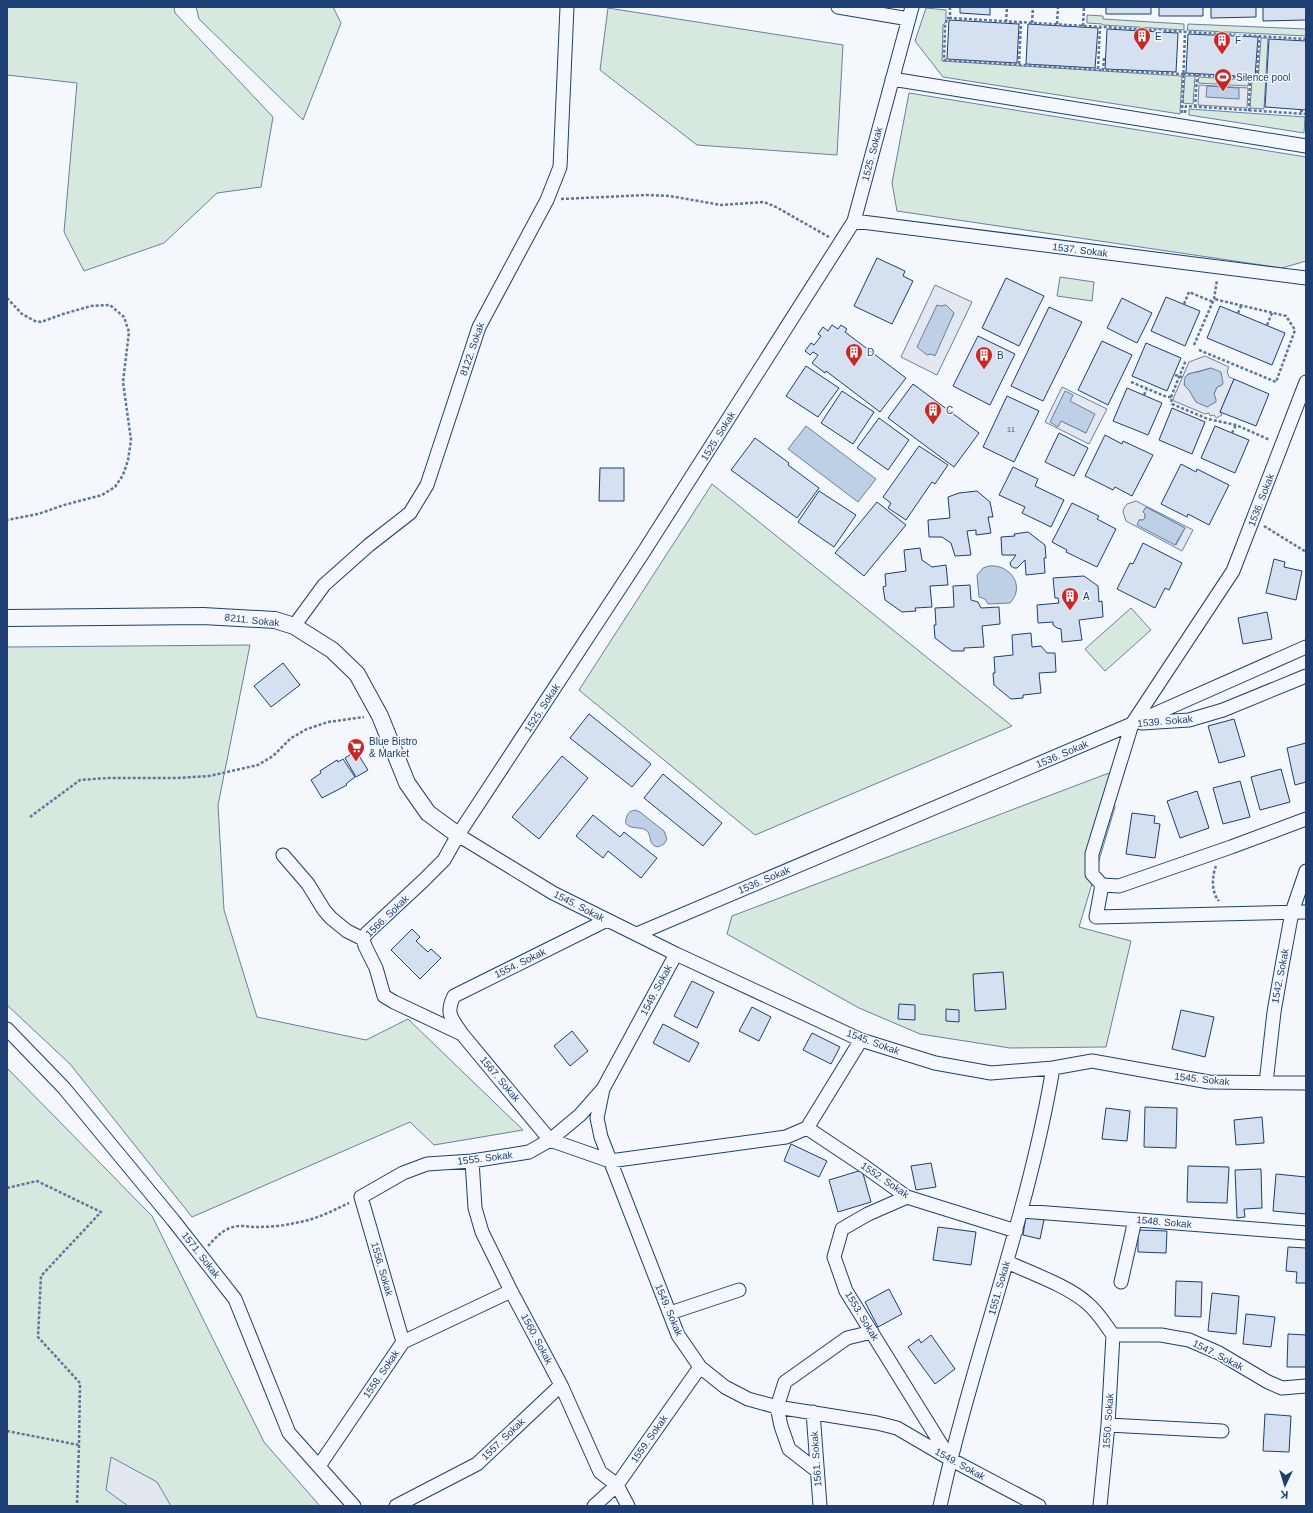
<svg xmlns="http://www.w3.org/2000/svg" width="1313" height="1513" font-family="Helvetica,sans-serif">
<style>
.green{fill:#d7e8df;stroke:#687fa3}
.parking{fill:#e3e8f0;stroke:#687fa3;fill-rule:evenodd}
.water{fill:#bed0e5;stroke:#687fa3}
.building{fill:#d5e0f0;stroke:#1d3f73}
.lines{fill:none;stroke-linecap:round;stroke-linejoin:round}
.minor-casing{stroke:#1d3f73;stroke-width:15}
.tertiary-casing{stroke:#1d3f73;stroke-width:18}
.path{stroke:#5e769c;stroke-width:2.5;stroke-dasharray:3 2;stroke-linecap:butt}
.minor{stroke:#f4f7fb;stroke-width:13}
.tertiary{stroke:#f4f7fb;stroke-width:16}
.labels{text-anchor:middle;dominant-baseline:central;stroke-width:3;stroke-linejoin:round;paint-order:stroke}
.number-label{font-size:8px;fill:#4b6792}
.poi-label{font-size:10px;fill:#1d3f73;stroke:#f4f7fb;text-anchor:start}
.street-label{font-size:10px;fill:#1d3f73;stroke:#f4f7fb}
</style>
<rect width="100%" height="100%" fill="#f4f7fb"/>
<!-- green -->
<path class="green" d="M7 7H174L175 13 273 117 261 187 217 193 164 243 84 271 64 232 77 83 7 75Z
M196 7H333L341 23 303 120 199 19Z
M608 8 843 45 837 155 697 145 600 70Z
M926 8 946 10V22L943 25 942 61 1182 76 1180 114 943 77 915 41Z
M1087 15 1103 16V19L1184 24V30L1103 25 1102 24 1087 23Z
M1188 24 1306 29V36L1187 30Z
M1261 38H1268L1264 109 1250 108 1252 80H1258Z
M1185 76H1195L1193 104 1183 103Z
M1199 77 1249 80 1248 86 1198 83Z
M909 93 1306 157V261L1282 268 897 211 892 183Z
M1189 109 1305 117 1304 133 1189 115Z
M1060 277 1094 282 1092 301 1057 296Z
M712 484 1012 726 755 835 579 690Z
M1131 608 1151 630 1105 671 1085 649Z
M250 645 218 805 224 910 257 1017 366 1040 408 1019 523 1130 434 1145 410 1122 192 1217 70 1064 7 1005V647Z
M1109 773 1115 807 1079 927 1131 941 1106 1047 1010 1048 920 1034 859 1008 727 934 732 916Z
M7 1068 152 1216 264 1442 320 1506H7Z"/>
<!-- parking -->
<path class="parking" d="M1199 85 1248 88 1247 108 1198 105Z
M935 285 972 302 937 375 901 357ZM937 305 940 307 946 305 954 313 934 355 921 349Z
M1205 356 1229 367 1227 371 1229 377 1234 379 1220 412 1222 415 1216 418 1214 415 1210 416 1209 413 1205 414 1174 401 1173 399 1189 362ZM1211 368 1222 385 1217 387 1214 394 1216 400 1196 402 1189 389 1184 385 1186 377 1188 374Z
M1062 387 1107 409 1089 444 1045 422ZM1065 392 1070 401 1086 433 1061 421Z
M1136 501 1193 530 1182 551 1126 521 1123 512 1124 508 1127 504ZM1146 507 1185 528 1176 545 1139 520H1143L1145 518V514L1143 512Z
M111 1457 157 1482 171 1506H128L106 1490Z"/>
<!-- water -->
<path class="water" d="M1207 86 1239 88V99L1206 97Z
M937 305 940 306 946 305 954 313 935 356 931 354 927 355 917 347Z
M1211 368 1221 372 1223 383 1222 385 1217 387 1214 394 1216 400V402L1207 407 1196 402 1189 390 1185 386C1182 375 1189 373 1198 372 1202 371 1207 369 1211 368Z
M1065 391 1073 395 1070 401 1095 414 1086 433 1061 421 1058 427 1050 422Z
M806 426 876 479 858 502 788 449Z
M1146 507 1185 528 1175 545 1137 525 1139 520H1143L1145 518V514L1143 512Z
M989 566C1010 564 1026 586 1010 603L988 604 985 599 979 597 977 575 983 568Z
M635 810 640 812 664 831 667 839 664 844 658 847C647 845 653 836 646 830 641 826 620 831 627 816 628 812 631 811 635 810Z"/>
<!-- building -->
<path class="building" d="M960 7H990V15L960 13Z
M1106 7H1151V14H1106Z
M1159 7H1203V16H1159Z
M1211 7H1256V17L1211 18Z
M1263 7H1306V20L1263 21Z
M949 20 1019 24 1017 63 947 59Z
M1028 24 1098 28 1095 68 1026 64Z
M1107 29 1178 33 1176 72 1105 69Z
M1188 34 1258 37 1255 77 1186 73Z
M1269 39 1306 41V110L1265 107Z
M877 258 905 271 903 276 913 281 892 324 854 306Z
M1006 278 1044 296 1019 346 982 328Z
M1166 297 1200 311 1185 346 1151 331Z
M1122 298 1152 313 1137 343 1107 328Z
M1220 306 1285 333 1272 365 1207 338Z
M1049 307 1082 322 1043 401 1011 386Z
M832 325 838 329 841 325 847 329 845 332 906 378 880 412 826 371 825 373 812 363 818 355 813 352 810 355 805 351 811 343 814 345 821 336 818 334 823 327 828 331Z
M978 336 1015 354 990 405 953 386Z
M1102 341 1132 355 1108 405 1078 390Z
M1146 343 1181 358 1167 391 1132 376Z
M806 366 839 388 818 417 786 396Z
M1234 379 1269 394 1256 426 1220 412Z
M913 384 979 433 954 467 888 418Z
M1127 388 1162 403 1148 435 1113 421Z
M842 391 874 412 853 444 821 423Z
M1007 396 1039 411 1014 462 983 447Z
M1172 408 1205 422 1192 454 1159 440Z
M879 418 909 440 888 470 857 448Z
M1215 426 1249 440 1235 473 1201 458Z
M1059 433 1088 448 1074 476 1045 462Z
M1105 435 1122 444 1123 441 1153 455 1132 496 1115 487 1113 490 1085 476Z
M755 438 789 463 788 465 819 488 797 518 731 470Z
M919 446 948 465 935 484 932 482 906 520 888 508 891 503 883 497Z
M1181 464 1196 472 1197 469 1229 485 1209 525 1188 514 1187 517 1161 504Z
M1013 467 1038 479 1035 486 1064 500 1051 527 1022 513 1025 507 999 495Z
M600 468H624V501H599Z
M819 491 856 515 834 547 798 522Z
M977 491 990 502 993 517H988L991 533 976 535V530L967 531 971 555 955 556 951 543 942 537H929L928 520 950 518 948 497 959 493Z
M877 502 906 525 864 576 835 553Z
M1072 503 1099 516 1097 519 1116 529 1097 567 1066 552 1067 550 1052 542Z
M1028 532 1045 545 1046 558H1044L1045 573 1026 575 1025 560 1017 568H1014L1011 566 1010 563 1016 555H1002L1001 537 1015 536 1014 534Z
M1143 543 1182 563 1169 590 1165 588 1155 608 1117 589 1130 563 1133 564Z
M920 548 922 560 932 567 946 565 948 585 930 586 932 607 915 608 916 611 902 612 885 600 883 587 886 586 885 574 906 571 904 550Z
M1274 559 1285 562 1284 567 1302 571 1296 600 1266 593Z
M1084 576 1098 586 1099 602 1102 601 1103 617 1079 620 1082 640 1062 642 1061 629 1057 628 1053 625V622L1038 623 1037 605 1059 603 1058 598H1055L1053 578Z
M970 585 971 600 978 602 981 608 999 607 1000 624 982 626 984 647 964 648V651H952L935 638 934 625H936L935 608 954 607 953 586Z
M1267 612 1272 639 1243 644 1238 618Z
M1031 633 1032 647 1041 646 1047 653H1055L1056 672 1039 673 1041 693 1023 695V698L1011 699 994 685 993 673H995L994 657 1013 655 1012 635Z
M283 663 300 685 271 707 254 686Z
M589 714 651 764 632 787 570 738Z
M1234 719 1245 756 1219 763 1208 726Z
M1306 743V782L1295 785 1287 748Z
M356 751 368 770 356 777 345 758Z
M562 756 588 778 539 839 512 817Z
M343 759 355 777 346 784 347 785 322 798 311 780 321 773 320 771 337 760 338 762Z
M1281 769 1290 802 1260 810 1251 777Z
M663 774 722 823 703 846 644 798Z
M1240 781 1250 817 1223 824 1213 788Z
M1197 791 1209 828 1180 838 1167 801Z
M1132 813 1155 816 1154 823 1160 824 1155 858 1126 854Z
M593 815 620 837 624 832 657 858 641 878 608 851 603 858 576 836Z
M412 929 420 937 416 941 428 952 431 949 441 958 420 979 391 950Z
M1003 972 1006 1009 975 1011 973 974Z
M692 981 714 992 697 1028 674 1016Z
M899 1004 915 1005V1020L898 1019Z
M752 1007 771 1017 759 1041 739 1031Z
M946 1009 959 1010V1022L946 1021Z
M1181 1010 1214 1017 1205 1057 1172 1049Z
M663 1024 699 1043 689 1062 653 1043Z
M572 1031 588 1051 570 1066 554 1046Z
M812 1033 840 1047 831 1064 803 1050Z
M1145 1107 1177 1108 1176 1148 1144 1147Z
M1106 1108 1130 1111 1127 1141 1102 1139Z
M1262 1117 1264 1143 1236 1145 1234 1120Z
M791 1144 827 1161 819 1177 784 1161Z
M931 1163 936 1187 916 1190 911 1166Z
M1188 1166 1229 1167 1227 1203 1187 1202Z
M1261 1169 1262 1208 1244 1209 1245 1217 1237 1218 1235 1170Z
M862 1170 871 1202 838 1212 829 1180Z
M1276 1174 1306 1177V1214L1273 1211Z
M1026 1216 1044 1220 1040 1239 1023 1235Z
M938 1227 976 1232 971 1265 933 1260Z
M1138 1230 1167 1231 1166 1253 1138 1252Z
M1288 1247 1306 1248V1283H1296L1297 1272 1286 1271Z
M1176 1281 1202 1282 1201 1317 1175 1316Z
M889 1289 902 1314 878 1327 865 1302Z
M1212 1293 1239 1296 1236 1334 1208 1331Z
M1246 1314 1275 1317 1271 1347 1243 1344Z
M1288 1334 1306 1335V1367H1287Z
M931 1335 955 1369 935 1384 908 1347 919 1339 921 1343Z
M1265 1414 1291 1416 1289 1452 1263 1451Z"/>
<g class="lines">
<!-- minor casing -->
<g class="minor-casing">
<path id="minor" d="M838 7 909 19
M892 79 1306 146
M854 221 1306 278
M294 626 324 585 369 545 410 513 427 485 479 327 547 200 560 167 567 7
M1142 723 1189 720 1223 710 1306 676
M1132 724 1092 854V874L1102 885 1119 886 1231 847 1306 819
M1132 724 1306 647
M458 835 553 893 676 954 861 1040 935 1063 991 1073 1053 1068 1092 1061 1209 1082 1306 1083
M283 855 308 884 324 910 331 918 347 931 363 939
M1102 885 1096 917 1306 912
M637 934 1132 724 1233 571 1306 382
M676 954 603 1089 597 1118 601 1137 678 1335 700 1367 725 1387 748 1399 777 1407 877 1423 897 1428 950 1459 1039 1506
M7 1029 64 1088 173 1220 235 1299 289 1433 354 1506
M462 1034 394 1002 384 996 376 968 365 946 363 939 367 933 424 880 444 860 458 835 643 553 854 221 912 7
M861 1040 807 1128 864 1166 907 1197 1016 1231
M1266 1083 1274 1012 1282 966 1292 912 1306 871
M602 1090 580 1115 550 1140 462 1034C452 1019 445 1014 454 996L607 920
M472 1161 475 1208 482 1232 511 1291 561 1385 600 1472 617 1485 628 1506
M907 1197 868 1214 842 1229 834 1257 846 1291 949 1457
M1022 1211 1306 1233
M1007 1262C1031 1273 1068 1286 1087 1303 1098 1312 1105 1324 1113 1335H1161L1189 1340 1219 1353 1268 1382 1282 1388 1306 1386
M1121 1282 1135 1220
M670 1313 739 1290
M403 1342 361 1197 403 1173 427 1164 472 1161 529 1152 550 1140 610 1161 786 1137 807 1128
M813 1412 820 1506
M1108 1425 1222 1431
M319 1466 403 1342 511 1291
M816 1470 789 1449 781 1426 777 1407 785 1382 847 1338 872 1332
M396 1506 477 1464 561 1385
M594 1506 617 1485 700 1367
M940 1506C972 1359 1028 1217 1053 1068
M1100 1506 1108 1425 1113 1335"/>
</g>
<!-- tertiary casing -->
<g class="tertiary-casing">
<path id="tertiary" d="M7 618 203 616 275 620 294 626 332 650 357 674 380 716 407 783 428 813 458 835"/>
</g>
<!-- path -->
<path class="path" d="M950 7V18L1306 39
M950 18H947L945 26 944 60 1103 70
M1006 22 1007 7
M1032 23 1033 7
M1057 24 1058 7
M1083 26 1084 7
M1104 58 1103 70 1183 74
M1019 64 1021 22
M1098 69 1100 27
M1184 73V74L1250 78
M1195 107 1197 75
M1249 111 1250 78H1257L1259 36
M1300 111H1306
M1182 113 1185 32
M1185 113 1186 106 1306 114
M561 199 647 195 670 196 721 205 764 202 776 207 829 237
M7 298 22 314 35 321 41 322 63 314 91 306 110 305 124 317 129 332 123 382 131 440 128 460 123 475 115 487 102 495 64 505 38 514 7 520
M1184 304 1189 292 1213 302
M1238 313 1241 306
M1267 325 1272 313
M1194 345 1214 299 1217 280
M1199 350 1276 382 1295 330 1286 316 1214 299
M1175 375 1182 377
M1131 382 1167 397H1171L1172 404 1208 419 1236 425 1270 440
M1144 395 1147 388
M1171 397 1186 360
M1232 433 1236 425
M1264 526 1306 552
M30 817 80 780 108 778H177L209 776 258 765 273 756 291 738 307 729 328 722 364 717
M1216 866C1212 876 1211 892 1219 901
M7 1188 37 1181 101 1212 41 1276 38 1337 80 1383 79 1445 77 1506
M208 1246C217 1236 226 1226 241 1226 246 1226 251 1227 256 1227 269 1227 283 1226 295 1223 315 1220 332 1211 349 1203
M7 1431 79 1445"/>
<!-- minor -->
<use href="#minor" class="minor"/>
<!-- tertiary -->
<use href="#tertiary" class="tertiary"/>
</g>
<!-- icons -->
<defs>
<g id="building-pin" transform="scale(0.9)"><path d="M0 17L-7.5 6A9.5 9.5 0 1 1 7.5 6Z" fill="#c62828" stroke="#f4f7fb"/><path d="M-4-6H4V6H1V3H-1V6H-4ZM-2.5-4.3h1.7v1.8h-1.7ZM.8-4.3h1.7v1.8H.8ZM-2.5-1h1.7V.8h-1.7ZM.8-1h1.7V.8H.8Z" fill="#fff"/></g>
<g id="stadium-pin" transform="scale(0.9)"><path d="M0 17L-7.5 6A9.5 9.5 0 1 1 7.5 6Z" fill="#c62828" stroke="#f4f7fb"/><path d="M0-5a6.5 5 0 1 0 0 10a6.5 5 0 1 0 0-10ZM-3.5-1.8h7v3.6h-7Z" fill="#fff"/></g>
<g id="supermarket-pin" transform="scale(0.9)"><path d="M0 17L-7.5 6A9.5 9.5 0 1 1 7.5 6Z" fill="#c62828" stroke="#f4f7fb"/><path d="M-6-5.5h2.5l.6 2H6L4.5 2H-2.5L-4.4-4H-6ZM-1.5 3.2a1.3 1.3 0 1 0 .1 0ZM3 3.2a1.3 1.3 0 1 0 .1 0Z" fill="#fff"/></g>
</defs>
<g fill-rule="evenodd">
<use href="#building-pin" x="1142" y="36"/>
<use href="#building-pin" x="1222" y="40"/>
<use href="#stadium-pin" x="1223" y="77"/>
<use href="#building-pin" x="854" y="352"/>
<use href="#building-pin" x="984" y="355"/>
<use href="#building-pin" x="933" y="410"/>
<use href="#building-pin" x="1070" y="596"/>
<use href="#supermarket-pin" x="356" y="747"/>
</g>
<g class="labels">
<!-- number labels -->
<g class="number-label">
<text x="1011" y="429">11</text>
</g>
<!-- poi labels -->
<g class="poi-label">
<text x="1155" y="36">E</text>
<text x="1235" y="40">F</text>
<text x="1236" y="77">Silence pool</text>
<text x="867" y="352">D</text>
<text x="997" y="355">B</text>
<text x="946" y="410">C</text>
<text x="1083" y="596">A</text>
<text x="369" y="741">Blue Bistro<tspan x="369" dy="12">&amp; Market</tspan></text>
</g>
<!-- street labels -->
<g class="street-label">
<text transform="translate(872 154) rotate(-75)">1525. Sokak</text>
<text transform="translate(1080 250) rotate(7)">1537. Sokak</text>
<text transform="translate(472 349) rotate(-71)">8122. Sokak</text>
<text transform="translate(718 436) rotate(-58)">1525. Sokak</text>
<text transform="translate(1261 500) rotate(-69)">1536. Sokak</text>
<text transform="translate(252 620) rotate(6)">8211. Sokak</text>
<text transform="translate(542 708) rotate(-57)">1525. Sokak</text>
<text transform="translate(1165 721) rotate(-5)">1539. Sokak</text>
<text transform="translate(1062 754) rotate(-23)">1536. Sokak</text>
<text transform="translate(764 880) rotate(-23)">1536. Sokak</text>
<text transform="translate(579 906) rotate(27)">1545. Sokak</text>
<text transform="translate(387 916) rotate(-44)">1566. Sokak</text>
<text transform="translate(520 963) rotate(-26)">1554. Sokak</text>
<text transform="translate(1280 976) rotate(-79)">1542. Sokak</text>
<text transform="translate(656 990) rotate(-62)">1549. Sokak</text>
<text transform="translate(873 1042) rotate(20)">1545. Sokak</text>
<text transform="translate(500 1079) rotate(50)">1567. Sokak</text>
<text transform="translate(1202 1079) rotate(6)">1545. Sokak</text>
<text transform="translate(485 1158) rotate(-7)">1555. Sokak</text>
<text transform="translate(885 1180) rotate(34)">1552. Sokak</text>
<text transform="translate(1164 1222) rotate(5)">1548. Sokak</text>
<text transform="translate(201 1255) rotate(52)">1571. Sokak</text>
<text transform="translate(382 1269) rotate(74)">1556. Sokak</text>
<text transform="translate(999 1288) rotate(-74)">1551. Sokak</text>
<text transform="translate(669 1310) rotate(67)">1549. Sokak</text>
<text transform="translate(862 1316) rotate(59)">1553. Sokak</text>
<text transform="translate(537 1339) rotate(62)">1560. Sokak</text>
<text transform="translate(1218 1355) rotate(27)">1547. Sokak</text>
<text transform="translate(381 1374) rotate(-56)">1558. Sokak</text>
<text transform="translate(1108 1421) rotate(-86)">1550. Sokak</text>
<text transform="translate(503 1439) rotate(-44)">1557. Sokak</text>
<text transform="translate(649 1439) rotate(-55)">1559. Sokak</text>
<text transform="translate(816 1459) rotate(-94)">1561. Sokak</text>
<text transform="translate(960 1464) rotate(29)">1549. Sokak</text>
</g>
</g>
<!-- border -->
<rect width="1313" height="1513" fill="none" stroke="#1d3f73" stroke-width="16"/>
<!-- north arrow -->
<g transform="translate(1285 1485) rotate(184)" stroke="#f4f7fb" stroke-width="3" paint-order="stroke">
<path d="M0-3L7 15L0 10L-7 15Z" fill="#1d3f73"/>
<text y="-6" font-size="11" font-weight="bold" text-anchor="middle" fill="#1d3f73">K</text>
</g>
</svg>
